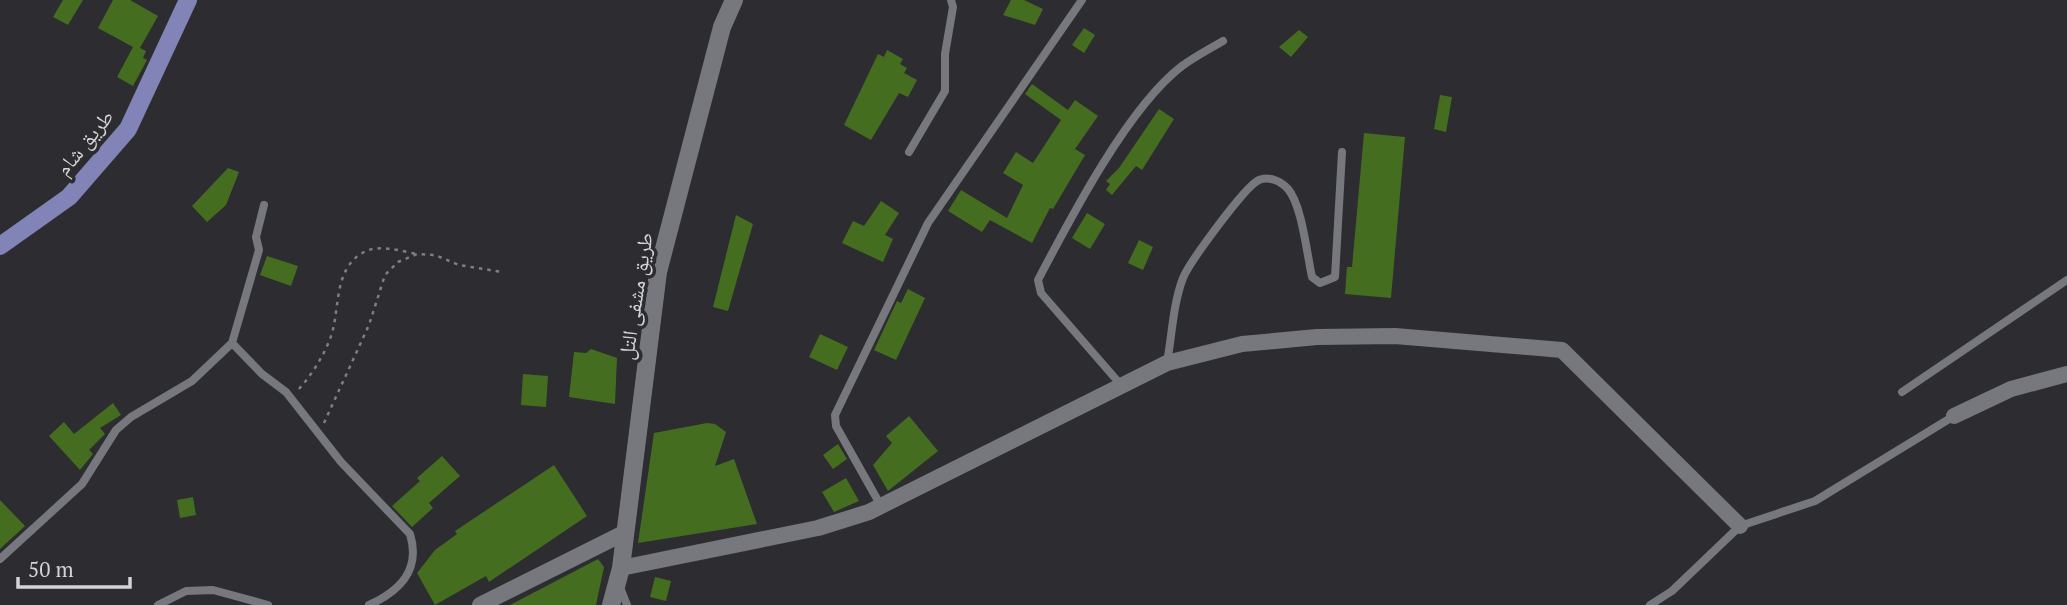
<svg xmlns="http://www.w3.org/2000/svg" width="2067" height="605" font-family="'PT Serif','Noto Naskh Arabic',serif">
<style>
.building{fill:#456d20}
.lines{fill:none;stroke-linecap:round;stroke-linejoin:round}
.path{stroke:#7f7f83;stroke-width:2.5;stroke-dasharray:3.5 5;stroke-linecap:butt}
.service{stroke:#77787e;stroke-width:8}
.minor{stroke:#77787e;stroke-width:16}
.tertiary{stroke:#77787e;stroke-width:18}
.primary{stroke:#8284b8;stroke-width:18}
.labels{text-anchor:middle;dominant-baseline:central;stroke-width:7;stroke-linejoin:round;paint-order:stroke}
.street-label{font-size:21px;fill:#d4d4d7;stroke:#2c2c31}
</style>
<rect width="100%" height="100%" fill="#2c2c31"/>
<!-- building -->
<path class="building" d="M63 0H83L68 25 53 17Z
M113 0H130L158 16 140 48 146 51 143 58 147 60 133 86 117 77 133 47 98 28Z
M1011 0H1024L1043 9 1035 25 1003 15Z
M1084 28 1095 35 1084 53 1072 45Z
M1299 30 1308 37 1291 57 1279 47Z
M887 50 903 59 900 64 907 68 904 73 917 80 908 97 899 93 871 140 844 125 878 54 884 57Z
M1032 84 1068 110 1075 100 1098 116 1075 149 1085 155 1053 209 1050 208 1032 243 990 220 982 232 948 211 961 190 1007 218 1023 185 1003 173 1016 152 1033 163 1061 120 1025 94Z
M1440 95 1452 97 1446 132 1434 129Z
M1159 109 1174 119 1142 170 1136 166 1112 195 1106 190 1110 184 1106 181 1119 168Z
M1364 133 1405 137 1391 298 1345 294 1347 267H1352Z
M228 168 239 172 226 205 207 222 192 206Z
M881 201 899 213 885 235 893 239 883 262 842 243 853 221 864 226Z
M1087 213 1105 224 1090 249 1072 238Z
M736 215 753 224 728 311 713 307Z
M1139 240 1153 247 1143 270 1128 263Z
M267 256 298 266 291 286 260 275Z
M908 289 925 298 896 360 874 350 897 301 901 303Z
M820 334 848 347 837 370 809 357Z
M591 349 617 358 615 404 569 397 574 352 586 353Z
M523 374 548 376 546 407 521 405Z
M113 403 121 415 100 428 105 434 89 450 93 454 80 470 49 436 64 422 74 434Z
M909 416 938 451 888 491 873 465 892 443 886 436Z
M707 423 715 424 726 432 715 466 734 459 757 524 638 543 654 433Z
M838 444 847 459 833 469 823 455Z
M442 456 460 476 429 503 433 508 412 527 392 506 420 481 417 478Z
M554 465 587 516 489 582 486 576 435 605 417 573 435 550 457 534 455 531Z
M846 478 859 501 834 512 822 492Z
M193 497 196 515 180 518 177 500Z
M0 500 25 526 0 549Z
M598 559 604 567 596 605H510Z
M655 577 671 581 666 601 650 597Z"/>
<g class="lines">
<!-- path -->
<path class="path" d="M299 389C312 374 323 357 330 339 341 311 332 269 364 252 379 244 401 251 417 254
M324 423 369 325 385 275 398 262 417 254 435 255 459 265 502 272"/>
<!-- service -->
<path class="service" d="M909 152 945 91V54L953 7 951 0
M232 343 262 374 286 392 341 462 410 534C421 570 400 591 369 605
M1167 363C1172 335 1173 304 1183 278 1189 263 1245 186 1259 180 1269 176 1281 181 1288 189 1302 205 1307 255 1312 277L1320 283 1335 277 1342 152
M1121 385 1041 293 1038 280C1070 219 1128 107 1182 66 1194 57 1209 49 1223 41
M1902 392 2067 280
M881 506 836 426 835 415 928 223 1082 0
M0 559 82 484 116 430 131 417 192 381 232 343 259 250 256 237 264 205
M619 585 627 605
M158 605 186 591 213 590 268 605
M1650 605 1672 591 1740 526 1815 501 1954 416"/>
<!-- minor -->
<path class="minor" d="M1954 416 2011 389 2067 374
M621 568 818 528 869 512 1167 363 1242 344 1317 337 1395 336 1562 350 1740 526
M480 605 626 532"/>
<!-- tertiary -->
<path class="tertiary" d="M611 605 621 568 658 272 722 27 734 0"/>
<!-- primary -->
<path class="primary" d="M0 246 69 197 128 129 188 0"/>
</g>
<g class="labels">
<!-- street labels -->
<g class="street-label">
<text transform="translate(84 142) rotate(-51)">طريق شام</text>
<text transform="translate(635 296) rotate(-81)">طريق مشفى التل</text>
</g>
</g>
<!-- scale -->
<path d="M18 577v10h112v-10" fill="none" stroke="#d4d4d7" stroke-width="3.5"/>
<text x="28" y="577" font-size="21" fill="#d4d4d7" stroke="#2c2c31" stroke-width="5" paint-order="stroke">50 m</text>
</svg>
